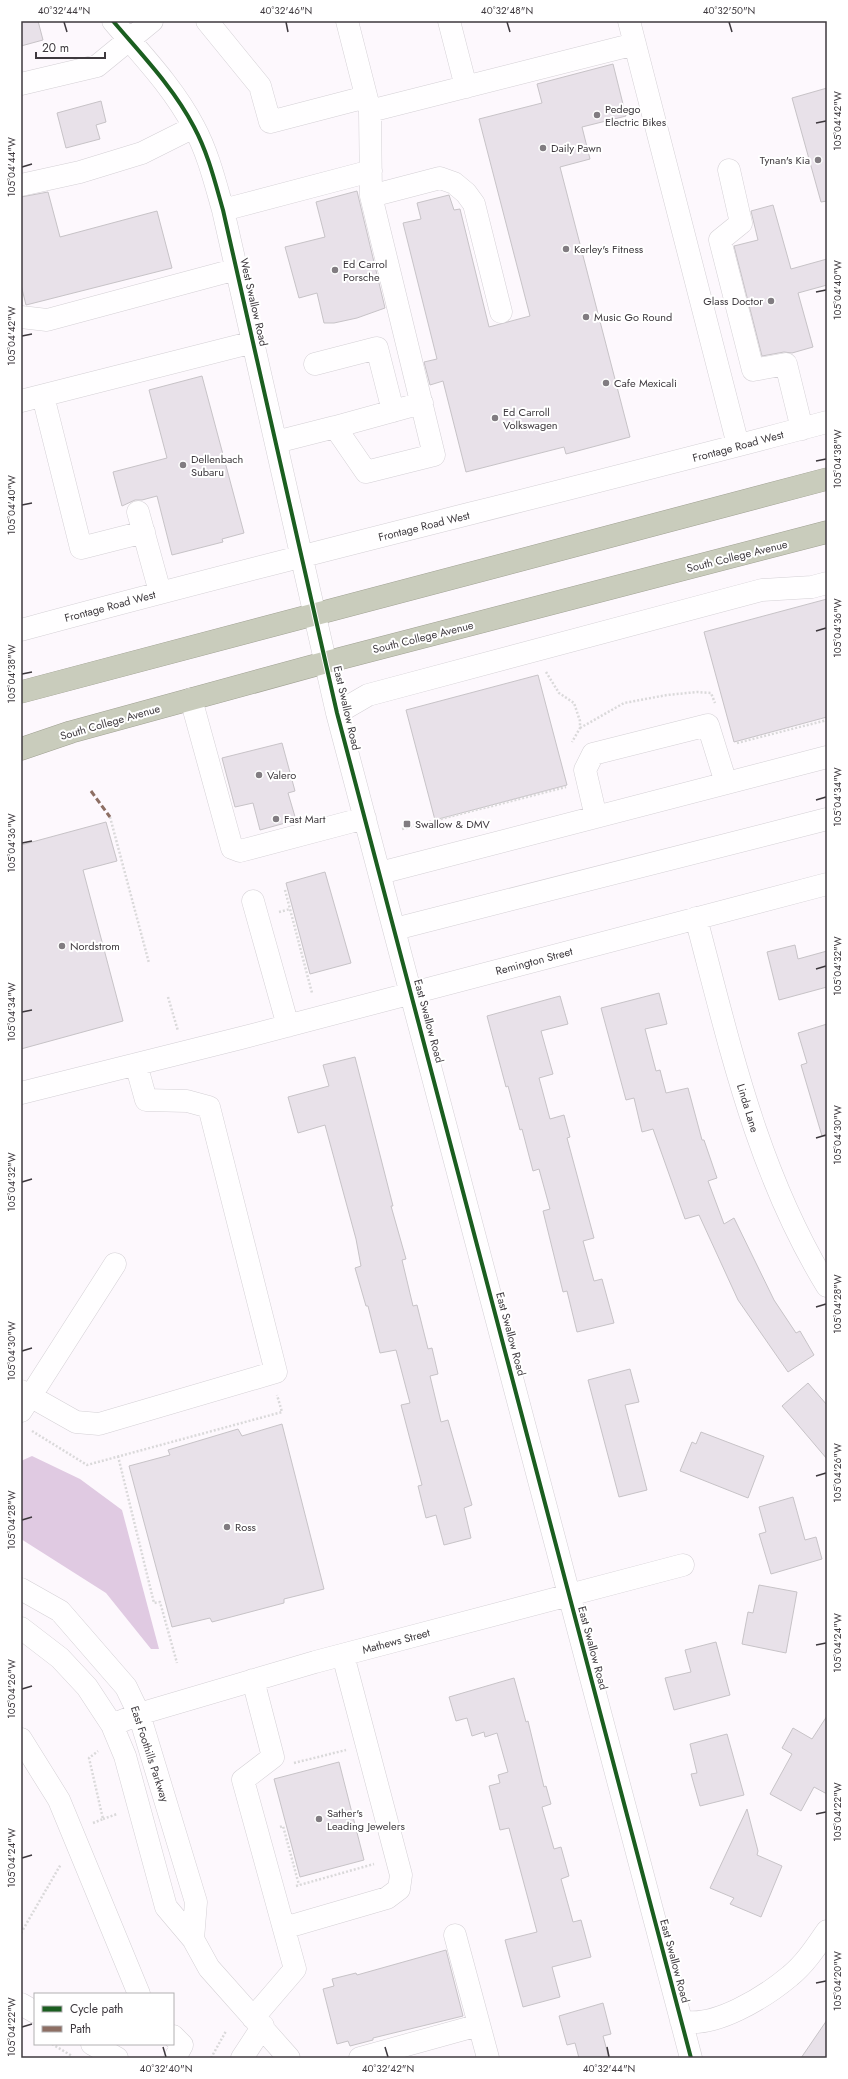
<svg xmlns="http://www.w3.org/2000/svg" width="848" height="2079" font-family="Jost,sans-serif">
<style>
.water{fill:#e0cae2}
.building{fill:#e8e1e9;stroke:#c7c3c7}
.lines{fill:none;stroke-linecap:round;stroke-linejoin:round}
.minor-casing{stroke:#d4d0d5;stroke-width:23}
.highway-casing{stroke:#a0a193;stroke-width:23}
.path{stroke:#dad9da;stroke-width:2.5;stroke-dasharray:2 2;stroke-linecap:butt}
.minor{stroke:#fffeff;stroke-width:22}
.highway{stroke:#c9ccbc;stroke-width:22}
.quiet{stroke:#8d6e63;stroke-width:3;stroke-dasharray:6 3;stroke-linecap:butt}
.cycleway-casing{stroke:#fff;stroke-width:6}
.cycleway{stroke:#1b5e20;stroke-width:4}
.ticks{fill:none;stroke:#3e393e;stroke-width:1.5}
.poi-dot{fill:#817c81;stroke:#fff;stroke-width:1.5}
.labels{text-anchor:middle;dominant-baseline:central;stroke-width:4;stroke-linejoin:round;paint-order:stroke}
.poi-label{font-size:11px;fill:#3e393e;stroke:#fff;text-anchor:start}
.street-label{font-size:11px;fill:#3e393e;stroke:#fff}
.neatline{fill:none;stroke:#3e393e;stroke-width:1.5}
.ticks-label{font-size:10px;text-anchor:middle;fill:#3e393e}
</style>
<rect width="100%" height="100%" fill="#fdf8fd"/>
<!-- water -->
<path class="water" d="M32 1456 80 1479 122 1510 159 1649H151L106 1593 21 1539V1461Z"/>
<!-- building -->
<path class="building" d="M21 21H38L43 40 21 46Z
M613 64 626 116 582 127 590 159 560 167 630 437 566 454 564 447 466 472 443 381 430 385 424 362 437 359 403 223 421 219 417 203 449 195 454 210 460 209 489 327 530 316 479 119 542 103 537 84Z
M827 88V201L821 202 792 98Z
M101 101 106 122 96 125 100 139 66 148 57 113Z
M357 191 385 308 357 318 334 323H324L317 293 299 298 285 247 325 237 316 202Z
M48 192 60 237 157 211 172 268 26 305 21 285V197Z
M773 205 791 269 827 259V285L798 293 813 347 792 353 784 352 762 356 734 246 758 240 751 211Z
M202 376 244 533 222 539 223 542 172 555 157 496 142 500H135L122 506 113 472 167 458 149 390Z
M827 599V717L734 742 704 632Z
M538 675 567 785 435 820 406 710Z
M282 743 295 791 288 793 296 820 260 830 253 803 235 807 222 758Z
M106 822 117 861 83 870 123 1021 21 1049V845Z
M325 872 351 963 310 974 286 883Z
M795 945 798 959 827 951V987L779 1000 767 952Z
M659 993 667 1024 645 1029 656 1071 660 1070 666 1093 688 1088 702 1140H704L717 1178 708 1181 724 1224 734 1218 774 1300 796 1333 800 1331 814 1355 788 1372 738 1300 699 1215 685 1219 653 1129 642 1132 634 1098 626 1100 601 1008Z
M560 996 568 1024 541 1031 553 1074 539 1078 550 1119 564 1115 570 1137 567 1138 594 1238 583 1241 594 1281 602 1279 614 1323 577 1332 567 1291 563 1292 543 1211 550 1209 539 1169 533 1171 522 1129 520 1130 508 1086 506 1087 487 1016Z
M827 1024V1136H822L801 1065 807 1063 798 1033Z
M355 1057 393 1206H391L406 1259 402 1260 413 1306 417 1305 428 1349 432 1348 438 1374 430 1376 441 1422 448 1420 472 1505 464 1508 471 1538 444 1545 436 1515 426 1518 418 1486 422 1485 401 1405 410 1403 396 1350 380 1353 368 1306H366L355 1268 361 1266 356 1239 325 1125 298 1133 288 1097 329 1086 323 1065Z
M630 1369 639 1402 625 1405 647 1490 619 1497 588 1380Z
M808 1383 827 1405V1459L782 1406Z
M282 1424 324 1589 284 1599V1603L212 1622 210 1618 172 1627 129 1466 170 1455 168 1450 238 1429 242 1436Z
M701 1432 764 1456 748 1498 680 1471 692 1442 696 1444Z
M793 1497 805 1540 816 1537 822 1559 771 1574 759 1534 766 1532 759 1507Z
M759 1585 797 1592 786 1653 742 1644 748 1612 753 1613Z
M716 1642 730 1695 674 1710 665 1678 691 1672 685 1650Z
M514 1678 526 1722 528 1721 544 1787 546 1786 551 1804 542 1807 554 1849 561 1847 569 1876 561 1879 573 1922 581 1920 591 1957 552 1967 560 1997 523 2007 505 1940 537 1932 509 1828 500 1830 489 1786 500 1783 498 1775 508 1772 497 1733 485 1737 484 1732 472 1736 467 1718 456 1721 449 1697Z
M827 1716V1794L814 1787 801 1811 770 1794 792 1754 782 1748 793 1728 812 1739Z
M727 1734 744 1795 700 1806 691 1774 697 1773 690 1744Z
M339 1762 364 1860 300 1877 274 1779Z
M747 1809 758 1851 757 1855 782 1866 761 1917 730 1904 734 1898 710 1888Z
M446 1950 463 2016 373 2038V2040L350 2046 348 2041 337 2044 323 1989 334 1986 332 1979 356 1973 357 1975Z
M603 2003 611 2034 603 2036 609 2058H579L575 2043 567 2045 559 2016Z
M827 2020V2058H801Z"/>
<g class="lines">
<!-- minor casing -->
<g class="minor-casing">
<path id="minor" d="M113 21C141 54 174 88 194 127 208 153 215 182 223 210L337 713 691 2058
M207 21 260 86 270 122 366 97
M347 21 370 111 371 196 434 455 366 472 335 427 422 403
M449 21 466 87
M629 21 738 445
M21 84 97 66 152 21
M370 111 635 44
M729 170 741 223 720 240 753 370 786 364 802 429
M21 185 80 172 142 153 194 127
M371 196 440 178 454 183 466 193 474 204 501 312
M223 210 371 171
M21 317 47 320 237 269
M315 364 377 348 393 411
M43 396 81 548 144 532
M21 401 254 342
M276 442 335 427
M138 512 160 592
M21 630C289 557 559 493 827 422
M191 699 232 848 240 851 365 818
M337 713 368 695 762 590 812 587 827 583
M596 817 585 770 593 754 708 725 726 783
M380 873 827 757
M253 901 288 1026
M696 918C730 1046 757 1172 827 1286
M395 929 827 819
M21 1093 241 1038 827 884
M21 1391 76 1422 99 1424 276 1372 209 1107 187 1101 146 1100 136 1064
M21 1411 115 1264
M21 1589 60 1611 126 1687 139 1714 196 1902 193 1939
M21 1628 60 1658 87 1687 112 1725 125 1756 166 1907 193 1939 209 1968 289 2058
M253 1680 273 1757 243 1780 295 1969 253 2018
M112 1725 139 1714 315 1662 683 1565
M21 1739 59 1800 139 1994
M284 1928 387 1898 399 1889 401 1875 343 1655
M455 1935 488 2058
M21 2004 35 2012
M681 2021C714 2029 765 1997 790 1976 805 1964 816 1947 827 1931
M173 2036 182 2045 175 2058
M92 2044 117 2058
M242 2058 263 2026
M360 2058 479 2025"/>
</g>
<!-- highway casing -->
<g class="highway-casing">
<path id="highway" d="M21 692 827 479
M21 749 71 732 327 662 827 532"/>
</g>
<!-- path -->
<path class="path" d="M546 672 559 693 574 703 580 721V728L572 742
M580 728 624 703 667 695 697 692 711 693 715 703
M737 743 827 720
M110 817 149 963
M402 829 566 787
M285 890 312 993
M279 912 290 909
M168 997 178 1031
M32 1431 87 1465 282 1412 277 1395
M118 1456 154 1603 160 1602 177 1663
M294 1763 346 1750
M103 1819 117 1814
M93 1823 103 1819 89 1758 98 1751
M280 1827 283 1826 299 1885
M296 1886 374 1864
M21 1933 61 1864
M52 2044 72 2056
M211 2058 226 2031"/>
<!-- minor -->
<use href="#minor" class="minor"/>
<!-- highway -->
<use href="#highway" class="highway"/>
<!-- quiet -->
<path class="quiet" d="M91 791 110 817"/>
<!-- cycleway casing -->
<g class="cycleway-casing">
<path id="cycleway" d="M113 21C141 54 174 88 194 127 208 153 215 182 223 210L337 713 691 2058"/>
</g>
<!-- cycleway -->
<use href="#cycleway" class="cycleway"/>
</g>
<!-- ticks -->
<path class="ticks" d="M64 22 67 32M286 22 288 32M507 22 510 32M729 22 732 32M816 123 826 121M22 167 32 164M816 292 826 290M22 336 32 334M816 461 826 459M22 505 32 503M816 631 826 628M22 674 32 672M816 800 826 797M22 843 32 841M816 969 826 966M22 1012 32 1010M816 1138 826 1135M22 1182 32 1179M816 1307 826 1304M22 1351 32 1348M816 1476 826 1473M22 1520 32 1517M816 1645 826 1643M22 1689 32 1686M816 1814 826 1812M22 1858 32 1855M816 1983 826 1981M22 2027 32 2024M163 2047 166 2057M385 2047 388 2057M607 2047 609 2057"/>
<!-- markers -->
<g class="poi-dot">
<circle cx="597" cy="115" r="4"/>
<circle cx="543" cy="148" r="4"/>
<circle cx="818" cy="160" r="4"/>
<circle cx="566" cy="249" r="4"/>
<circle cx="335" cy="270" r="4"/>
<circle cx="771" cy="301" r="4"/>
<circle cx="586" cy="317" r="4"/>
<circle cx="606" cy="383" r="4"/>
<circle cx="495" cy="418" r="4"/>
<circle cx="183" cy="465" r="4"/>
<circle cx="259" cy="775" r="4"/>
<circle cx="276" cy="819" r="4"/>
<rect x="403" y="820" width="8" height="8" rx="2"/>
<circle cx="62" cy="946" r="4"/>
<circle cx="227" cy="1527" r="4"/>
<circle cx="319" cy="1819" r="4"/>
</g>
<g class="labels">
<!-- poi labels -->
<g class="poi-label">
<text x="605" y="109">Pedego<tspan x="605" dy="13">Electric Bikes</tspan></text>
<text x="551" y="148">Daily Pawn</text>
<text x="810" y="160" text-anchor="end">Tynan's Kia</text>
<text x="574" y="249">Kerley's Fitness</text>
<text x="343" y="264">Ed Carrol<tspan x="343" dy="13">Porsche</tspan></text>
<text x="763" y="301" text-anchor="end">Glass Doctor</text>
<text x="594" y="317">Music Go Round</text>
<text x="614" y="383">Cafe Mexicali</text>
<text x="503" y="412">Ed Carroll<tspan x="503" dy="13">Volkswagen</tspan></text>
<text x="191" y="459">Dellenbach<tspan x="191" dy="13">Subaru</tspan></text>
<text x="267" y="775">Valero</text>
<text x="284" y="819">Fast Mart</text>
<text x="415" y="824">Swallow &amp; DMV</text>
<text x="70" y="946">Nordstrom</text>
<text x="235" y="1527">Ross</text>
<text x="327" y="1813">Sather's<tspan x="327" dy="13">Leading Jewelers</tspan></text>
</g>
<!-- street labels -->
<g class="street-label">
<text transform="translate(254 302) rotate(77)">West Swallow Road</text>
<text transform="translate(738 446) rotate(-15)">Frontage Road West</text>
<text transform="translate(424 526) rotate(-14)">Frontage Road West</text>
<text transform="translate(737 556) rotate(-14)">South College Avenue</text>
<text transform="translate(110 606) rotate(-15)">Frontage Road West</text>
<text transform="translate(423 637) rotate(-14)">South College Avenue</text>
<text transform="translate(347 708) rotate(77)">East Swallow Road</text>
<text transform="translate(110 722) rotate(-16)">South College Avenue</text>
<text transform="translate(534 961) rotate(-15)">Remington Street</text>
<text transform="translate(429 1021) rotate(75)">East Swallow Road</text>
<text transform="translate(748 1108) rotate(73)">Linda Lane</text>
<text transform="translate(511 1334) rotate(75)">East Swallow Road</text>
<text transform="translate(396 1641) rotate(-15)">Mathews Street</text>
<text transform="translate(593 1648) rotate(75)">East Swallow Road</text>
<text transform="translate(150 1754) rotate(72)">East Foothills Parkway</text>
<text transform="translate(675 1961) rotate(75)">East Swallow Road</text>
</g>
</g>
<!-- border -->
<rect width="848" height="2079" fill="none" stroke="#ffffff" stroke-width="44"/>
<!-- legend -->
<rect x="34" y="1993" width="140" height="52" fill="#ffffff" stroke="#b2b0b2"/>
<rect x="42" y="2006" width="20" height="6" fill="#1b5e20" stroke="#b2b0b2"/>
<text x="70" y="2013" font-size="12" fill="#3e393e">Cycle path</text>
<rect x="42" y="2026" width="20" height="6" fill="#8d6e63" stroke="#b2b0b2"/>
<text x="70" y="2033" font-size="12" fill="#3e393e">Path</text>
<!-- scale -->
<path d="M36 52v6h69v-6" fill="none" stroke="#3e393e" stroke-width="2"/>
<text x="42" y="52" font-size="12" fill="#3e393e" stroke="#ffffff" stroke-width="3" paint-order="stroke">20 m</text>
<rect x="22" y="22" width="804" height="2035" class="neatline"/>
<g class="ticks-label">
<text x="64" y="14">40°32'44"N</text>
<text x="286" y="14">40°32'46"N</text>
<text x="507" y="14">40°32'48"N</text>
<text x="729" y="14">40°32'50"N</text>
<text transform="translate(837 121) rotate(-90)" y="4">105°04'42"W</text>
<text transform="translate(11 167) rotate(-90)" y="4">105°04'44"W</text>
<text transform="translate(837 290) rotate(-90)" y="4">105°04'40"W</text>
<text transform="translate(11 336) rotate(-90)" y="4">105°04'42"W</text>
<text transform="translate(837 459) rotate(-90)" y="4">105°04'38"W</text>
<text transform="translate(11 505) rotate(-90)" y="4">105°04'40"W</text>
<text transform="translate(837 628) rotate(-90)" y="4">105°04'36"W</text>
<text transform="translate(11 674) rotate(-90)" y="4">105°04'38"W</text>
<text transform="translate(837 797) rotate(-90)" y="4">105°04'34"W</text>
<text transform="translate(11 843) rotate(-90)" y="4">105°04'36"W</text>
<text transform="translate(837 966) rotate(-90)" y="4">105°04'32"W</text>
<text transform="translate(11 1012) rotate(-90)" y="4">105°04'34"W</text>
<text transform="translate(837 1135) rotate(-90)" y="4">105°04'30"W</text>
<text transform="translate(11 1182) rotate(-90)" y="4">105°04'32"W</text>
<text transform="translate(837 1304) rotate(-90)" y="4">105°04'28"W</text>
<text transform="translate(11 1351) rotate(-90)" y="4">105°04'30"W</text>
<text transform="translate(837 1473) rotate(-90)" y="4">105°04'26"W</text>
<text transform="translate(11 1520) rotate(-90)" y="4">105°04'28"W</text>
<text transform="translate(837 1643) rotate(-90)" y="4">105°04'24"W</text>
<text transform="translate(11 1689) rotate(-90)" y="4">105°04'26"W</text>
<text transform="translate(837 1812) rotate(-90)" y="4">105°04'22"W</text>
<text transform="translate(11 1858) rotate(-90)" y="4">105°04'24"W</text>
<text transform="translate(837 1981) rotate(-90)" y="4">105°04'20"W</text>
<text transform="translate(11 2027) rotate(-90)" y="4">105°04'22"W</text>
<text x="166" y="2072">40°32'40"N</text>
<text x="388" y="2072">40°32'42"N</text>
<text x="609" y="2072">40°32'44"N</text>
</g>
</svg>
